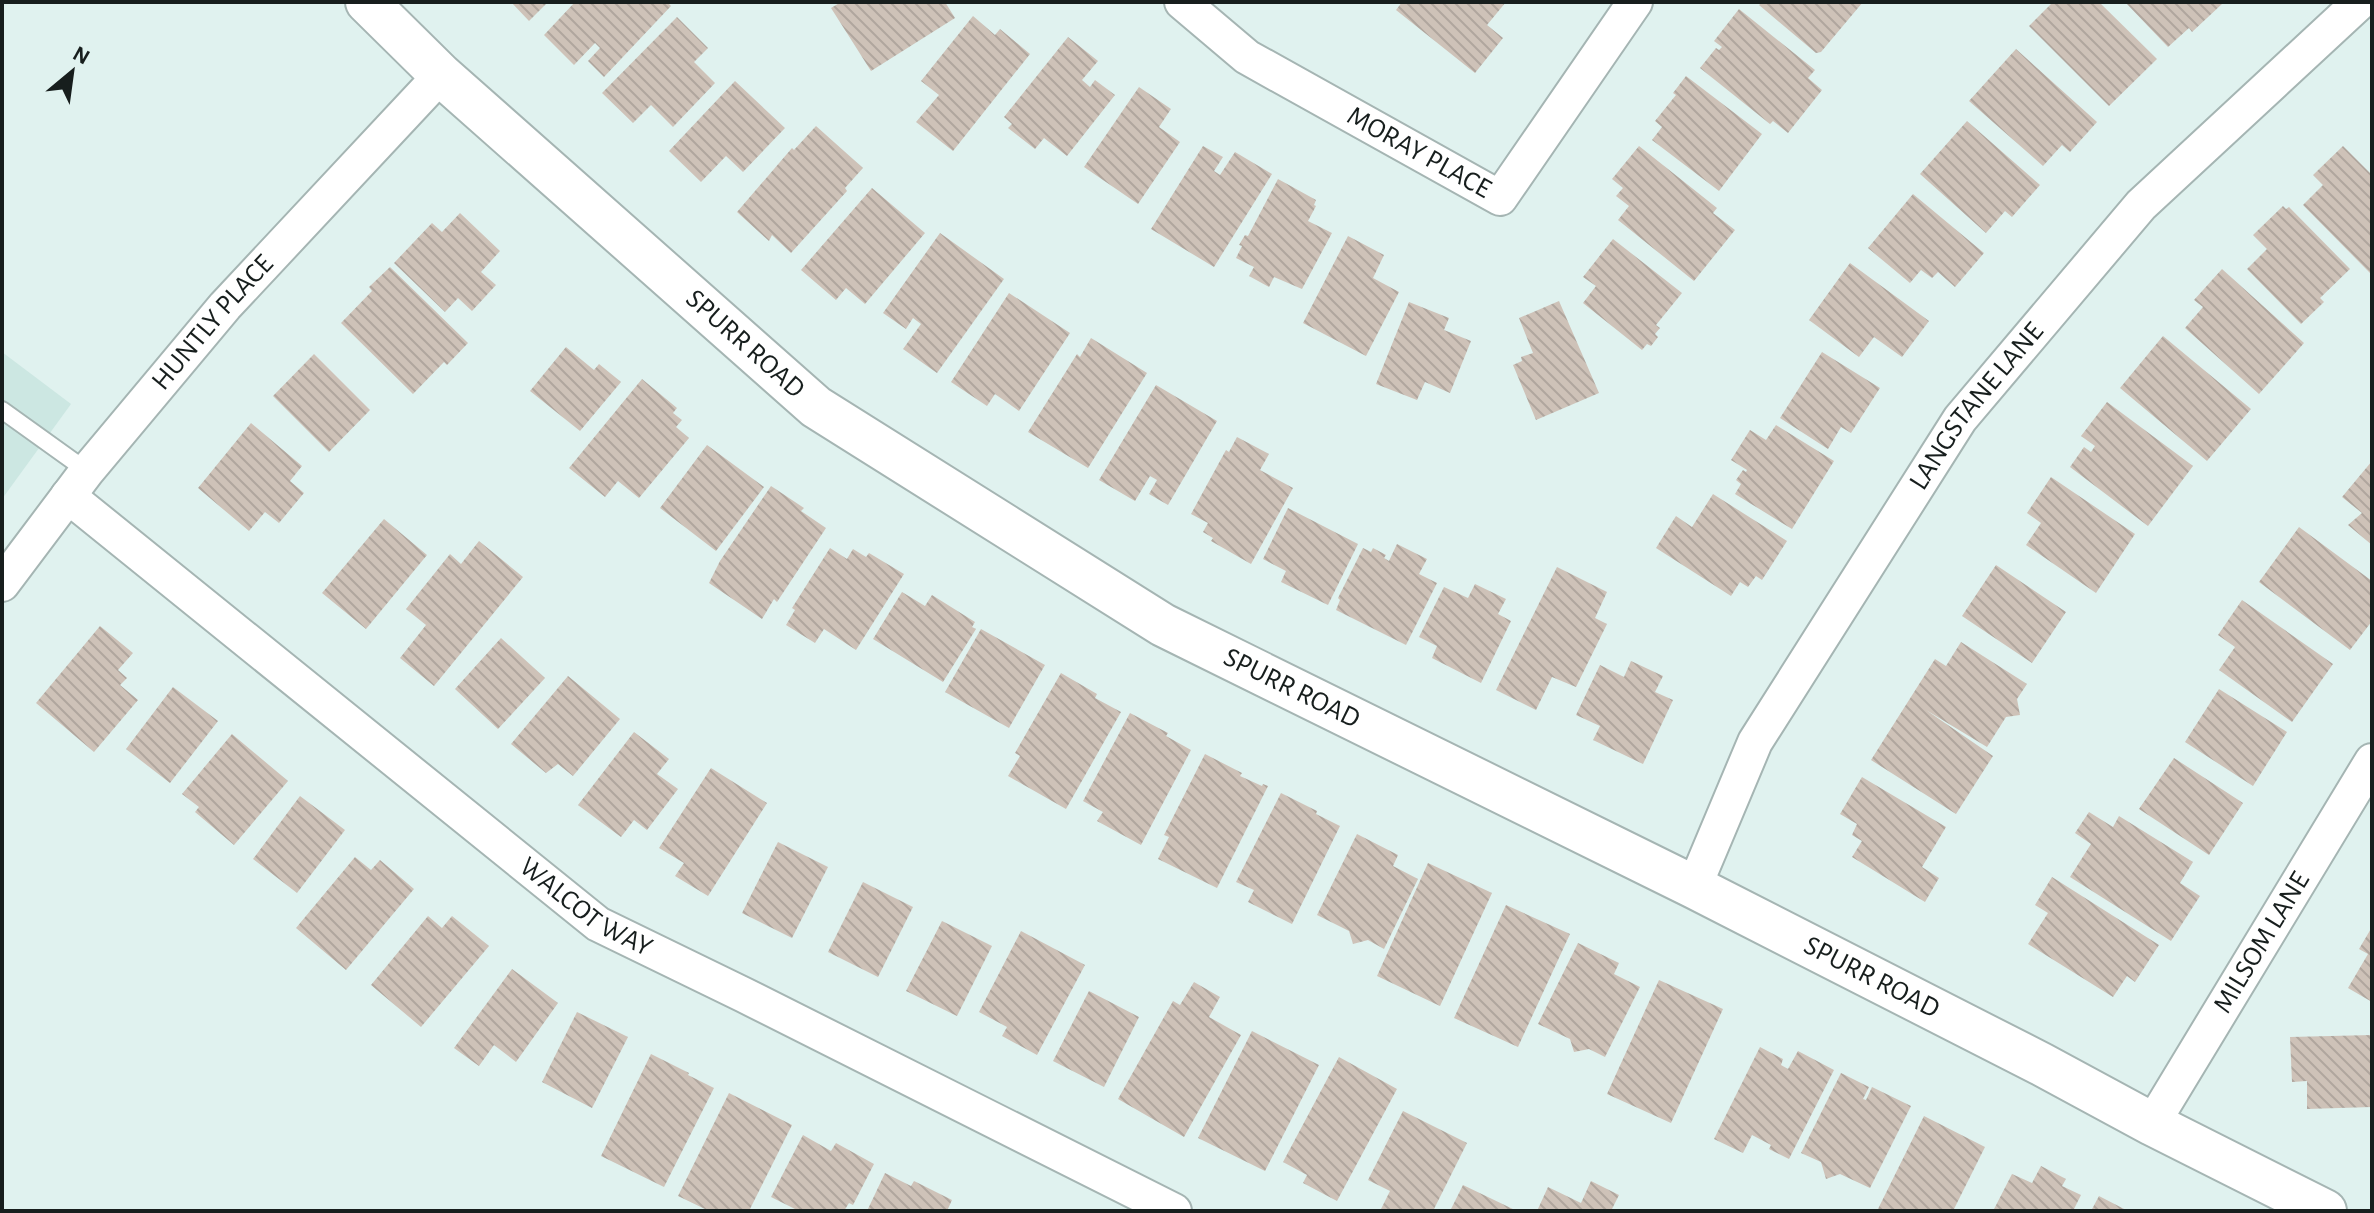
<svg xmlns="http://www.w3.org/2000/svg" width="2374" height="1213" font-family="'Alegreya Sans',sans-serif">
<style>
.built{fill:#cce7e2}
.building{fill:url(#building-back-hatch)}
.lines{fill:none;stroke-linecap:round;stroke-linejoin:round}
.service-casing{stroke:#a5b5b3;stroke-width:20}
.minor-casing{stroke:#a5b5b3;stroke-width:38}
.tertiary-casing{stroke:#a5b5b3;stroke-width:46}
.service{stroke:#fff;stroke-width:16}
.minor{stroke:#fff;stroke-width:34}
.tertiary{stroke:#fff;stroke-width:42}
.labels{text-anchor:middle;dominant-baseline:central;stroke-width:7;stroke-linejoin:round;paint-order:stroke}
.street-label{font-size:28px;fill:#171e1d;stroke:#e0f2ef}
</style>
<defs>
<pattern id="building-back-hatch" width="6" height="6" patternUnits="userSpaceOnUse" patternTransform="scale(2)"><rect width="6" height="6" fill="#cec2b8"/><path d="M-1 5l2 2M0 0l6 6M5-1l2 2" fill="none" stroke="#b0a69e"/></pattern>
</defs>
<rect width="100%" height="100%" fill="#e0f2ef"/>
<!-- built -->
<path class="built" d="M2 352 71 404 2 499Z"/>
<!-- building -->
<path class="building" d="M511 2H548L529 21Z
M575 2H667L671 6 604 77 588 61 600 48 595 43 574 65 544 35Z
M841 2H945L955 18 871 71 831 8Z
M1402 2H1506L1487 25 1503 38 1475 73 1396 10Z
M1762 2H1863L1821 52 1816 53 1759 5Z
M2053 2H2099L2157 59 2109 106 2029 26Z
M2125 2H2221L2222 4 2192 32 2189 28 2168 47Z
M1739 9 1815 70 1808 78 1822 90 1788 133 1773 121 1770 124 1700 68 1716 48 1719 50 1722 47 1714 41Z
M973 16 995 35 1000 29 1030 54 953 151 916 122 939 95 921 81Z
M677 17 708 48 694 62 715 83 673 127 651 105 633 123 602 93Z
M1068 37 1098 61 1082 80 1090 87 1095 80 1115 95 1067 156 1044 138 1035 149 1008 128 1012 124 1004 117Z
M2016 49 2097 122 2070 152 2062 145 2043 166 1969 101Z
M1686 76 1762 134 1719 191 1652 140 1662 127 1655 121 1676 95 1673 93Z
M735 81 785 128 743 172 726 156 701 182 669 151Z
M1139 87 1171 109 1159 127 1180 142 1138 204 1084 167Z
M1967 121 2040 185 2012 217 2005 211 1986 233 1920 174Z
M816 126 863 168 845 188 847 191 791 253 772 235 769 241 737 212 792 148 794 150Z
M1203 146 1223 157 1214 171 1220 175 1235 152 1272 174 1214 267 1151 229Z
M1639 146 1717 208 1713 213 1735 230 1694 281 1618 220 1629 206 1616 196 1623 188 1612 179Z
M2343 146 2372 175V270L2370 273 2303 205 2323 185 2313 175Z
M1278 179 1316 200 1314 205 1316 206 1308 221 1332 233 1302 289 1274 277 1269 287 1249 276 1254 267 1236 258 1242 246 1239 245 1245 235 1248 236Z
M872 188 925 233 865 304 846 288 836 300 801 270Z
M1913 194 1984 253 1955 287 1938 272 1932 278 1921 270 1910 283 1868 248Z
M2283 206 2286 209 2289 207 2350 269 2320 298 2324 302 2301 324 2247 269 2267 249 2253 235Z
M460 213 500 251 481 272 496 285 472 311 458 298 445 312 394 263 432 223 442 232Z
M940 233 1004 279 937 373 903 349 921 324 913 318 906 329 883 313Z
M1348 236 1384 255 1373 278 1399 292 1366 356 1303 323Z
M1613 239 1682 293 1656 325 1660 328 1655 334 1658 337 1651 346 1647 344 1642 350 1583 303 1596 286 1583 277Z
M1850 263 1929 321 1902 357 1874 337 1859 357 1809 320Z
M390 267 468 343 447 365 444 362 413 394 341 323 372 291 369 287Z
M2222 269 2304 343 2259 394 2185 328 2203 307 2194 300Z
M1009 293 1070 333 1019 411 995 394 987 406 951 382Z
M1559 301 1599 393 1536 420 1513 365 1522 361 1521 357 1533 353 1519 318Z
M1409 302 1449 318 1444 330 1471 341 1450 393 1425 382 1417 400 1376 384Z
M2163 336 2251 409 2207 461 2120 388Z
M1091 338 1147 373 1088 468 1028 432 1077 354 1080 357Z
M566 347 594 370 599 364 621 382 580 431 530 391Z
M1822 352 1880 388 1851 433 1841 427 1828 449 1780 418Z
M314 354 370 410 329 452 273 396Z
M642 379 677 408 673 413 682 420 676 427 689 438 639 498 618 481 605 497 569 468Z
M1156 385 1217 421 1168 505 1149 494 1157 480 1150 476 1135 501 1099 480Z
M2107 402 2193 466 2148 526 2070 467 2084 447 2091 452 2095 446 2081 436Z
M251 423 302 466 290 481 304 493 279 523 265 512 249 531 198 488Z
M1776 425 1834 461 1792 529 1735 494 1741 484 1736 480 1743 470 1746 472 1747 470 1731 460 1750 430 1766 440Z
M1237 437 1269 454 1260 470 1293 488 1251 564 1211 541 1213 538 1203 532 1208 523 1191 514 1226 450 1229 452Z
M707 445 764 487 716 551 660 508Z
M2372 461V545L2348 525 2362 513 2342 497Z
M2051 477 2135 534 2096 593 2026 545 2041 523 2027 513Z
M771 486 804 508 801 511 826 528 777 602 774 599 762 619 709 583 720 561Z
M1713 494 1787 541 1762 580 1756 576 1748 587 1740 582 1731 596 1656 548 1676 516 1692 527Z
M1288 508 1358 544 1328 605 1281 582 1286 571 1263 559Z
M384 519 427 555 366 629 322 593Z
M2299 527 2372 581V621L2350 650 2259 582Z
M479 541 523 577 434 686 400 658 426 625 406 609 450 554 461 564Z
M1397 544 1427 559 1419 574 1437 583 1406 645 1336 610 1340 600 1338 598 1363 548 1371 552 1373 548 1386 555 1384 558 1389 561Z
M830 548 847 559 853 549 866 557 869 553 904 574 856 650 824 629 815 643 786 625 795 610 792 608Z
M1996 565 2066 612 2032 663 1962 616Z
M1557 567 1607 592 1595 618 1607 624 1576 687 1552 677 1536 710 1496 690Z
M1475 584 1506 599 1498 614 1511 621 1481 683 1432 658 1437 646 1419 637 1444 587 1468 598Z
M902 592 925 606 932 595 975 622 972 627 976 629 943 682 873 639Z
M2242 600 2333 664 2292 722 2219 670 2235 647 2218 635Z
M100 626 133 653 118 670 127 678 120 685 138 700 94 752 36 703Z
M981 629 1045 665 1009 728 945 692Z
M501 638 545 678 498 729 455 689Z
M1961 642 2027 684 2017 699 2020 715 2006 717 1987 747 1926 710 1993 756 1956 814 1871 760 1935 659 1946 666Z
M1631 661 1663 676 1655 692 1673 700 1643 764 1593 740 1600 726 1576 715 1600 665 1624 677Z
M1061 673 1097 694 1095 698 1121 712 1066 809 1008 776 1020 756 1015 753Z
M568 676 620 719 573 776 558 764 546 773 511 744Z
M173 687 218 721 170 783 126 749Z
M2219 689 2287 732 2253 786 2185 742Z
M1130 713 1168 733 1166 736 1191 750 1141 845 1097 821 1103 812 1083 801Z
M634 732 669 759 657 774 678 789 647 830 634 820 621 837 578 805Z
M232 734 288 781 234 845 195 812 199 807 182 794Z
M1205 754 1242 773 1240 776 1262 786 1263 784 1268 786 1217 888 1158 859 1169 837 1164 835Z
M2174 758 2243 803 2209 855 2139 809Z
M711 768 767 803 708 896 675 876 684 863 659 848Z
M1862 777 1946 827 1922 867 1939 878 1925 902 1852 857 1862 841 1852 835 1857 824 1840 814Z
M1281 793 1317 811 1316 814 1340 826 1292 924 1248 902 1254 890 1236 882Z
M300 796 345 830 297 893 253 859Z
M2089 812 2113 827 2119 816 2193 862 2180 883 2200 896 2171 941 2070 877 2091 844 2075 833Z
M1357 834 1398 855 1393 866 1418 879 1384 949 1368 940 1353 944 1349 931 1317 915Z
M778 842 828 867 792 938 742 913Z
M355 857 371 870 380 860 414 889 346 970 296 928Z
M1428 863 1492 893 1440 1006 1377 976Z
M2052 877 2159 945 2135 982 2127 976 2113 997 2028 944 2048 913 2035 905Z
M863 882 913 907 878 977 828 952Z
M1506 905 1570 934 1518 1047 1454 1018Z
M428 916 442 928 452 916 489 946 421 1027 371 985Z
M942 921 992 946 957 1016 906 991Z
M2372 927V1002L2348 988 2368 954 2359 949Z
M1021 931 1085 965 1037 1055 1002 1036 1007 1027 979 1012Z
M1578 943 1619 963 1614 974 1640 987 1605 1057 1589 1049 1574 1052 1570 1039 1538 1024Z
M512 969 558 1003 516 1062 494 1045 479 1066 454 1048Z
M1659 980 1723 1009 1671 1123 1607 1094Z
M1194 982 1220 997 1209 1017 1241 1035 1184 1137 1118 1099 1173 1001 1180 1005Z
M1089 991 1139 1017 1104 1087 1053 1061Z
M577 1012 628 1037 592 1108 542 1082Z
M1252 1031 1319 1065 1265 1171 1198 1138Z
M2372 1035V1107L2307 1109V1081L2292 1082 2290 1037Z
M1760 1047 1783 1059 1781 1065 1788 1069 1798 1051 1834 1070 1789 1159 1769 1149 1771 1145 1752 1135 1743 1153 1714 1139Z
M651 1054 689 1073 688 1075 714 1088 664 1187 601 1156Z
M1339 1057 1397 1089 1337 1201 1303 1183 1307 1175 1283 1162Z
M1841 1073 1869 1087 1863 1099 1866 1100 1872 1087 1911 1106 1870 1188 1840 1174 1826 1179 1821 1162 1801 1153Z
M729 1093 792 1125 749 1211H709L678 1196Z
M1403 1111 1467 1143 1433 1211H1380L1390 1191 1368 1180Z
M1924 1116 1985 1147 1953 1211H1877Z
M803 1135 831 1151 836 1143 874 1164 853 1205 849 1203 844 1211H799L771 1197Z
M2041 1166 2066 1179 2062 1186 2081 1195 2073 1211H1993L2012 1174 2032 1183Z
M885 1173 911 1186 914 1181 952 1200 947 1211H867Z
M1591 1181 1619 1195 1611 1211H1537L1548 1187 1581 1203Z
M1463 1185 1517 1211H1450Z
M2099 1196 2128 1211H2091Z"/>
<g class="lines">
<!-- service casing -->
<g class="service-casing">
<path id="service" d="M2 410 87 471"/>
</g>
<!-- minor casing -->
<g class="minor-casing">
<g id="minor">
<path id="s1" d="M1182 2 1247 57 1500 198 1635 2"/>
<path id="s2" d="M68 496 598 924 744 995 1174 1211"/>
<path id="s3" d="M2 584 87 471 225 306 441 75"/>
<path id="s4" d="M1694 887 1755 742 1960 419 2141 205 2360 2"/>
<path id="s5" d="M2152 1124 2372 761"/>
</g>
</g>
<!-- tertiary casing -->
<g class="tertiary-casing">
<g id="tertiary">
<path id="s6" d="M367 2 441 75 816 407 1163 625 1694 887 2041 1064 2152 1124 2325 1211"/>
</g>
</g>
<!-- service -->
<use href="#service" class="service"/>
<!-- minor -->
<use href="#minor" class="minor"/>
<!-- tertiary -->
<use href="#tertiary" class="tertiary"/>
</g>
<g class="labels">
<!-- street labels -->
<g class="street-label">
<text stroke="none"><textPath href="#s1" startOffset="282">MORAY PLACE</textPath></text>
<text stroke="none"><textPath href="#s3" startOffset="336">HUNTLY PLACE</textPath></text>
<text stroke="none"><textPath href="#s6" startOffset="510">SPURR ROAD</textPath></text>
<text stroke="none"><textPath href="#s4" startOffset="560">LANGSTANE LANE</textPath></text>
<text stroke="none"><textPath href="#s6" startOffset="1158">SPURR ROAD</textPath></text>
<text stroke="none"><textPath href="#s2" startOffset="662">WALCOT WAY</textPath></text>
<text stroke="none"><textPath href="#s5" startOffset="212">MILSOM LANE</textPath></text>
<text stroke="none"><textPath href="#s6" startOffset="1806">SPURR ROAD</textPath></text>
</g>
</g>
<!-- border -->
<rect width="2374" height="1213" fill="none" stroke="#171e1d" stroke-width="8"/>
<!-- north arrow -->
<g transform="translate(72 72) rotate(29)" stroke="#e0f2ef" stroke-width="6" paint-order="stroke">
<path d="M0-6L14 30L0 20L-14 30Z" fill="#171e1d"/>
<text y="-12" font-size="22" font-weight="bold" text-anchor="middle" fill="#171e1d">N</text>
</g>
</svg>
